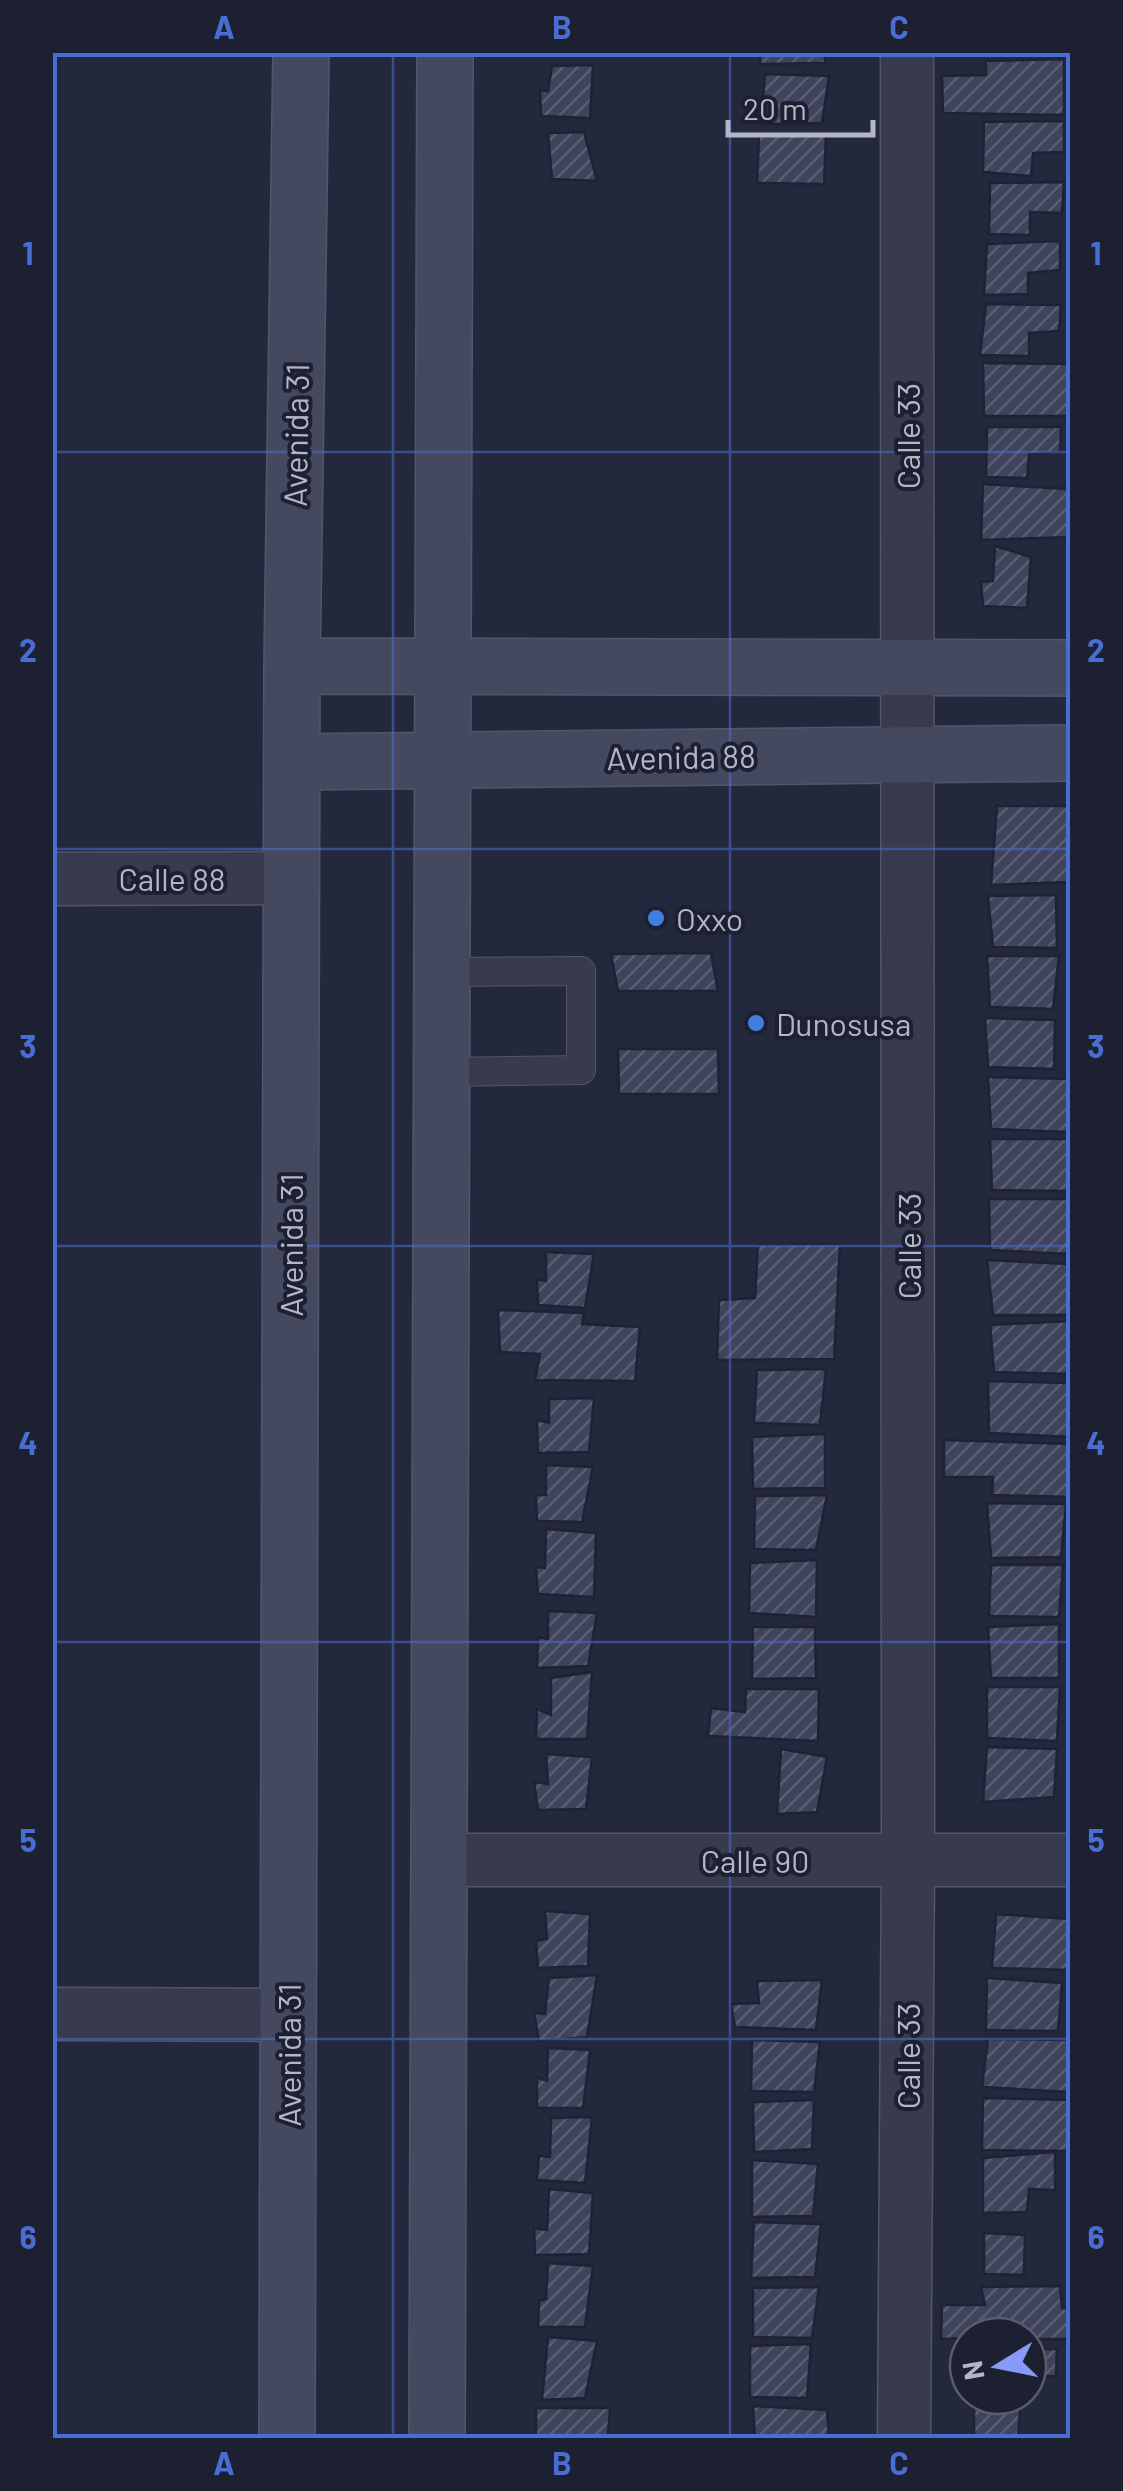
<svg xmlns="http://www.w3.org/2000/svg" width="1123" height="2491" font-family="Barlow,sans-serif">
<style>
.building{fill:url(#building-hatch);stroke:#1e2233;stroke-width:2.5}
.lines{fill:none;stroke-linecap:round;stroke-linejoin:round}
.lane-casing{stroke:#525667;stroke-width:30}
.street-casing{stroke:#525667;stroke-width:55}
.secondary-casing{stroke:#525667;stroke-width:58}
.lane{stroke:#373b4d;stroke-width:28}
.street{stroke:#373b4d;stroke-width:52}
.secondary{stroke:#454960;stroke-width:55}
.grid{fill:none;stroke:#4a6dd3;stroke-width:2.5;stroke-opacity:0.55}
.shop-dot{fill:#3f7fe0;stroke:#1c2031;stroke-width:4}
.labels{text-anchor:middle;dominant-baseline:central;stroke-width:8;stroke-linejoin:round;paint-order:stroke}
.street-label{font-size:32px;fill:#b3b6c8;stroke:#1c2031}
.poi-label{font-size:32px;fill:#b3b6c8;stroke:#1c2031;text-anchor:start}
.neatline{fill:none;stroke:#4a6dd3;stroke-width:4}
.grid-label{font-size:32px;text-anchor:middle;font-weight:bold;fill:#4a6dd3}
</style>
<defs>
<pattern id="building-hatch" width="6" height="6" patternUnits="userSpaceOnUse" patternTransform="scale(2.5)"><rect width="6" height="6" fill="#3f445c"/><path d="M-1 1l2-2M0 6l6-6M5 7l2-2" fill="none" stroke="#585d72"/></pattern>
</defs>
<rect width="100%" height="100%" fill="#23283c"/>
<!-- building -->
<path class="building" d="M760 52H825V63L760 64Z
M1064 59V115L943 113 942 76 986 75V61Z
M593 65 590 118 541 116 540 90 548 91 552 66Z
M765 74 829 76 822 123 761 124Z
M1064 121V152L1033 153 1031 176 983 172 984 122Z
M584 132 597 181 552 179 548 133Z
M826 135 824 184 757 183 759 136Z
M1064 182 1062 213 1030 212V235L989 234 990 183Z
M1060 241V270L1028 273V294L984 295 987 244Z
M986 304 1061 305 1059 331 1029 333V356L980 355Z
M983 363 1070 364V416H984Z
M987 427H1061L1060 452 1029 454 1027 478 986 477Z
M983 484 1070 489V537L981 540Z
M995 546 1031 557 1027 608 983 606 981 582 993 581Z
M997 806H1070L1069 882 991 885Z
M1056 895 1057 948 993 947 988 896Z
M711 953 718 991H618L611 954Z
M987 956H1059L1053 1009 990 1007Z
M985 1018 1055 1020 1054 1069 988 1067Z
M618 1049H718L719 1094H619Z
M988 1077 1070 1079V1132L991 1129Z
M990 1139H1070L1068 1191 992 1190Z
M989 1199H1069L1068 1254 990 1250Z
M840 1244 834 1359 717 1360 719 1300 755 1298 758 1245Z
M546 1252 594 1254 585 1308 538 1305 537 1279 546 1281Z
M987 1260 1070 1264V1315H993Z
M498 1310 584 1313 582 1324 640 1327 635 1381 535 1380 540 1354 500 1352Z
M1070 1321V1374L994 1372 990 1325Z
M826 1369 820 1425 754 1423 757 1370Z
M988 1381 1070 1383V1437L989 1433Z
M594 1398 589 1452 538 1453 537 1420 549 1423V1399Z
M825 1434V1488L753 1489 752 1437Z
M944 1440 1070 1444V1497L992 1495 993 1477H944Z
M546 1465 593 1467 582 1522 537 1521 536 1495H546Z
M827 1495 816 1550 754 1549 755 1496Z
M987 1503 1066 1504 1061 1557 991 1558Z
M546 1529 596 1533 594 1597 538 1594 536 1567 545 1568Z
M817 1560 816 1617 749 1613 750 1563Z
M991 1565H1063L1059 1617 989 1616Z
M548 1611 597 1613 588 1666 537 1668 538 1637 548 1639Z
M1059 1624V1678H991L988 1627Z
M753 1627H815L816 1678 752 1679Z
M592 1672 587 1739H536L537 1709 551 1715V1678Z
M987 1687H1060L1057 1741 987 1738Z
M746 1689H819L818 1741 708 1736 711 1708 745 1712Z
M987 1747 1057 1749 1054 1797 983 1802Z
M781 1749 827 1757 817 1812 777 1814Z
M546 1754 592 1757 586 1809 538 1810 534 1782 548 1784Z
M545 1911 590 1914 588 1966 538 1968 536 1941 547 1939Z
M996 1914 1070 1919V1970L992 1968Z
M597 1975 587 2037 539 2041 534 2013 545 2014 549 1978Z
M987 1978 1062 1983 1058 2031 986 2030Z
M822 1980 816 2030 735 2027 731 2004 759 2003 757 1981Z
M988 2039 1070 2040V2092L982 2087Z
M752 2040 820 2042 814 2092 751 2091Z
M548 2048 590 2050 583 2108H537V2077L547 2081Z
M983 2098 1070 2100V2151L982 2150Z
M814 2100 812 2149 754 2152 753 2102Z
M592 2117 585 2183 537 2180 539 2156 550 2157 551 2118Z
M1055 2152V2190L1029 2189 1027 2212 983 2213V2158Z
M752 2160 818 2164 813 2216 752 2217Z
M549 2189 593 2193 589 2254 535 2255 534 2228 547 2230Z
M754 2222 821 2224 815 2277 751 2278Z
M984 2233 1025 2235 1024 2275 984 2274Z
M548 2263 593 2266 585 2327H538L539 2301 546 2299Z
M1060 2286 1062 2308 1070 2309V2339H1028V2336L941 2339 942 2305H985L981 2287Z
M819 2287 812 2338 753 2337V2288Z
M548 2337 597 2341 585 2398 542 2400Z
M811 2344 807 2398 750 2397V2346Z
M1028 2349H1057L1056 2376 1028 2377Z
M753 2406 827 2410 829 2438H755Z
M536 2408H610L608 2436 536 2438Z
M974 2408 1020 2410 1018 2438H974Z"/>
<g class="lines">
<!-- lane casing -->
<g class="lane-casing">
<path id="lane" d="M441 1072 581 1070V971L441 972"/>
</g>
<!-- street casing -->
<g class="street-casing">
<path id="street" d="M52 879 291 878
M439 1860H1070
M52 2014 288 2015
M904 2438 908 1860 907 52"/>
</g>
<!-- secondary casing -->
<g class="secondary-casing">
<path id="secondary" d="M292 666 1070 668
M292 762 1070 753
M287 2438 292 666 301 52
M437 2438 445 52"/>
</g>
<!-- lane -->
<use href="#lane" class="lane"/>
<!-- street -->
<use href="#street" class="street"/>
<!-- secondary -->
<use href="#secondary" class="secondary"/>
</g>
<!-- grid -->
<path class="grid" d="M393 52V2438M730 52V2438M52 452H1070M52 849H1070M52 1246H1070M52 1642H1070M52 2039H1070"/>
<!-- markers -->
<g class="shop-dot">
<circle cx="656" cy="918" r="10"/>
<circle cx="756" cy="1023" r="10"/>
</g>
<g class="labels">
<!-- street labels -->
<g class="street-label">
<text transform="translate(295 435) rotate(-89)">Avenida 31</text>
<text transform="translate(907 436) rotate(-90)">Calle 33</text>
<text transform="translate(681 756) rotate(-1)">Avenida 88</text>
<text x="172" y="878">Calle 88</text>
<text transform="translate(290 1245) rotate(-90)">Avenida 31</text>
<text transform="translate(908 1246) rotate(-90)">Calle 33</text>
<text x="755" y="1860">Calle 90</text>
<text transform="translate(288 2055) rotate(-90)">Avenida 31</text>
<text transform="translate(907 2056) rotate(-90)">Calle 33</text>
</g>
<!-- poi labels -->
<g class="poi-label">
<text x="676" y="918">Oxxo</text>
<text x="776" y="1023">Dunosusa</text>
</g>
</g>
<!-- border -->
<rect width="1123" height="2491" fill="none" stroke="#1c2031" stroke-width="110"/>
<!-- north arrow -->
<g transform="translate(998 2366) rotate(260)"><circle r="48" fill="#1c2031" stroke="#585c6d" stroke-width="2.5"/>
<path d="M0-8L18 38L0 25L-18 38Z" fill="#8899f8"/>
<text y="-15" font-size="28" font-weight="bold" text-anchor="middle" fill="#b3b6c8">N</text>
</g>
<!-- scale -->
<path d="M728 120v15h145v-15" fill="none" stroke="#b3b6c8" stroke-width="5"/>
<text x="743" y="120" font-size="30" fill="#b3b6c8" stroke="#1c2031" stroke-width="8" paint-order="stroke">20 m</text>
<rect x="55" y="55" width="1013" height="2381" class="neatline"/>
<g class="grid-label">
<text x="224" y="39">A</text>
<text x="562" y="39">B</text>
<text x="899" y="39">C</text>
<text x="28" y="265">1</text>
<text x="1096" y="265">1</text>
<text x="28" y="662">2</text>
<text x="1096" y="662">2</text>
<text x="28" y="1058">3</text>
<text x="1096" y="1058">3</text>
<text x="28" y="1455">4</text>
<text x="1096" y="1455">4</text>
<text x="28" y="1852">5</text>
<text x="1096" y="1852">5</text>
<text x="28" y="2249">6</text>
<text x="1096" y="2249">6</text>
<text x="224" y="2475">A</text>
<text x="562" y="2475">B</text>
<text x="899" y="2475">C</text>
</g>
</svg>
